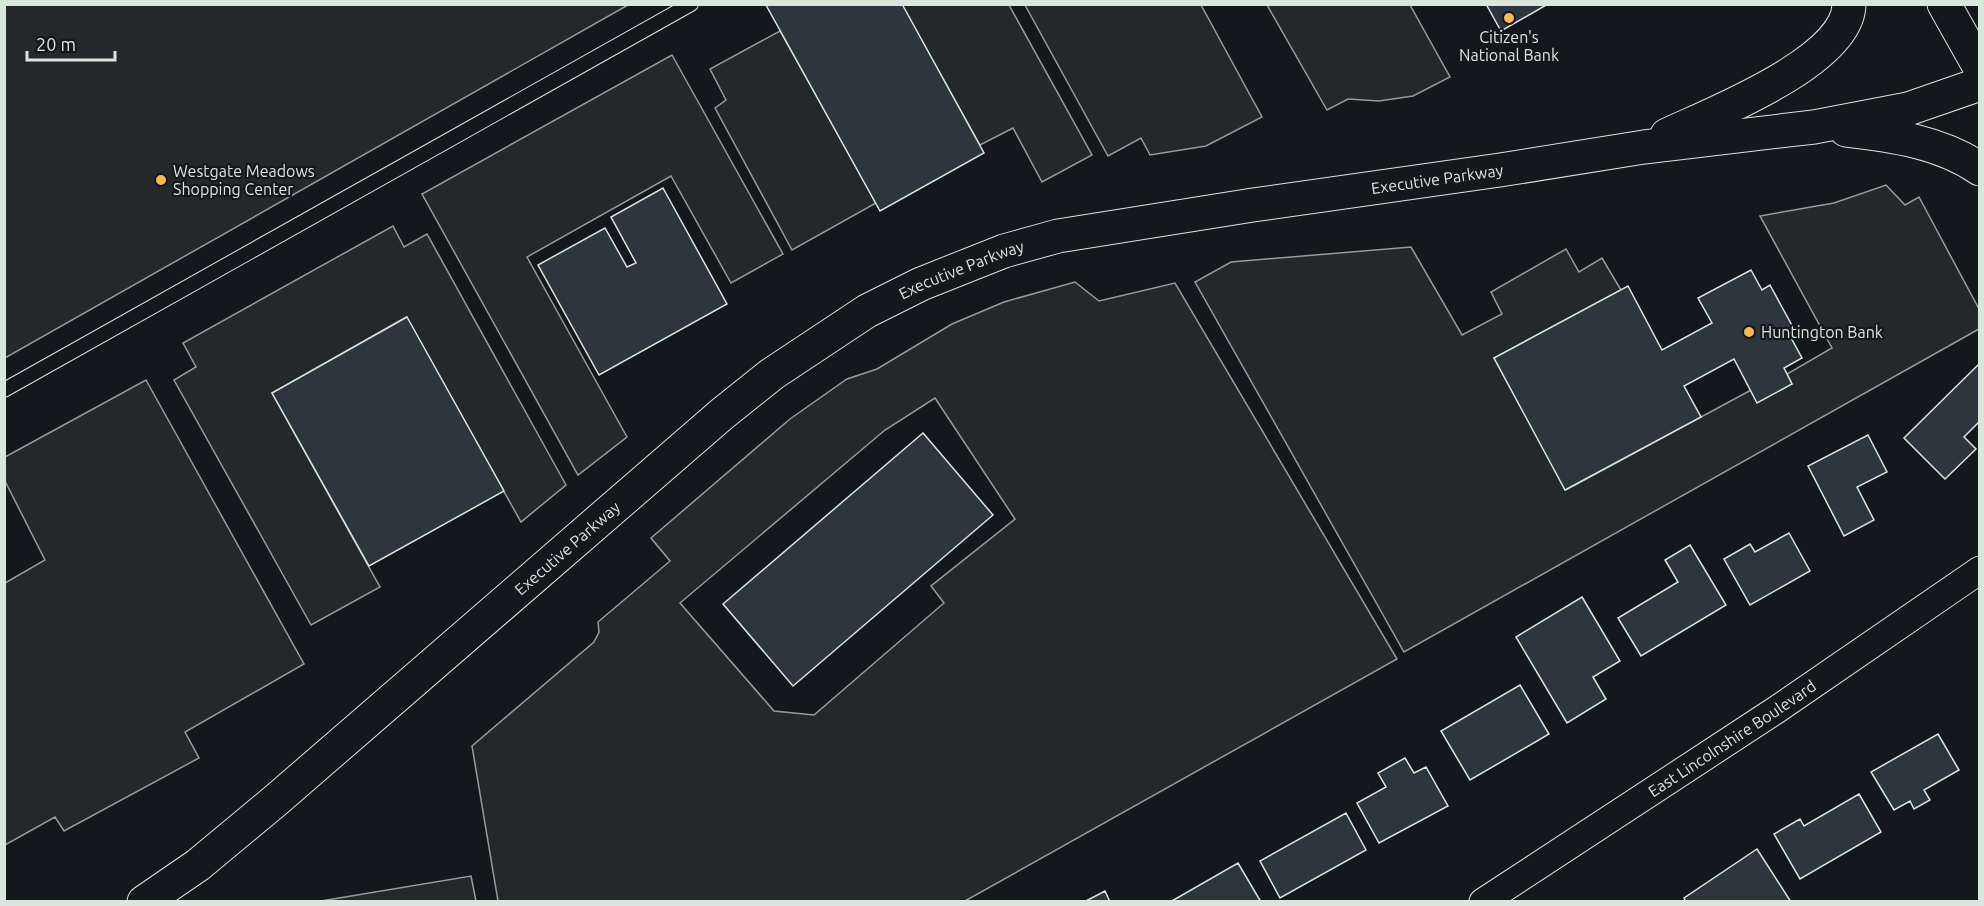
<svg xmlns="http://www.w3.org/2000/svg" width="1984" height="906" font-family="Ubuntu,sans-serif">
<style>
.parking{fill:#24282b;stroke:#939e99;stroke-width:1.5;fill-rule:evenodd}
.building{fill:#2c363c;stroke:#d8e6dc;stroke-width:1.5}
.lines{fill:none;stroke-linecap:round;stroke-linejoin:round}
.lane-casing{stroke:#d8e6dc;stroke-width:16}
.street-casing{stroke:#d8e6dc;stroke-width:29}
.secondary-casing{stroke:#d8e6dc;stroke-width:35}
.primary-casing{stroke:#d8e6dc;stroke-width:35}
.lane{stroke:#14181c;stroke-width:14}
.street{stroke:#14181c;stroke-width:27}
.secondary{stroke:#14181c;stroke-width:33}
.primary{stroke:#14181c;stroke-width:33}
.poi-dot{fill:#ffb74d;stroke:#14181c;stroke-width:2}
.labels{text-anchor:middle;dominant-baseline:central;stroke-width:4.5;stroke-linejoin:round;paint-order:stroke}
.poi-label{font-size:16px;fill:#d8e6dc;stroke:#14181c;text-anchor:start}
.street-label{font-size:16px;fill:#d8e6dc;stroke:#14181c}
</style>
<rect width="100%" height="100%" fill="#14181c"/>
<!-- parking -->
<path class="parking" d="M5 4H628V5L5 358Z
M902 5H1009L1092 155 1042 182 1013 128 980 145Z
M1025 5H1201L1262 117 1206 146 1150 155 1141 138 1108 156Z
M1267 5H1410L1450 77 1413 96 1379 101 1348 99 1327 110Z
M780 31 876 203 792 250 715 108 726 100 710 69Z
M672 55 783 254 731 283 671 176 527 257 627 437 578 475 422 194Z
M1886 185 1905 205 1919 197 1979 309V329L1404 652 1195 282 1231 262 1411 247 1462 335 1502 314 1491 292 1566 249 1579 272 1602 258 1621 290 1494 358 1566 490 1751 390 1792 384 1787 374 1832 348 1760 216 1834 203Z
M393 226 404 247 427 234 566 485 521 522 406 317 272 393 380 587 311 625 174 380 196 367 183 343Z
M1075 282 1099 301 1175 283 1397 659 965 901H498L472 746 594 642 599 632 598 622 670 561 651 538 790 419 847 379 877 369 952 324 1004 302ZM935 398 1015 519 931 586 944 603 814 715 774 711 680 603 885 430Z
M146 380 304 664 185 732 199 758 64 831 55 817 5 845V583L45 560 5 481V457Z
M471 876 476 901H321Z"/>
<!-- building -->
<path class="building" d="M902 4 984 153 880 211 766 5Z
M1486 4H1548L1501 31Z
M663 188 727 304 599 375 538 265 605 228 627 267 636 263 611 217Z
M1751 270 1762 290 1770 285 1795 331 1789 334 1802 358 1784 368 1792 384 1757 403 1734 359 1684 386 1701 417 1565 490 1494 358 1628 286 1662 350 1712 323 1698 298Z
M407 317 504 491 369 566 272 393Z
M1980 363V421L1964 437 1976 449 1945 479 1904 438Z
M923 433 993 515 793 686 723 604Z
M1868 435 1887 472 1857 487 1874 520 1844 536 1808 466Z
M1789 533 1810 571 1750 605 1724 559 1750 544 1755 552Z
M1690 545 1726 605 1641 656 1618 618 1678 582 1665 560Z
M1582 597 1620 661 1593 677 1606 699 1567 723 1516 637Z
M1520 685 1549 734 1470 780 1441 731Z
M1938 734 1959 770 1924 790 1930 800 1914 809 1910 801 1894 810 1871 772Z
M1405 758 1414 773 1426 767 1448 806 1379 843 1357 803 1386 787 1378 773Z
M1859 794 1881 832 1800 879 1774 834 1800 819 1804 826Z
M1346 813 1366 850 1280 898 1260 861Z
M1757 849 1791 902H1686L1684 898Z
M1238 863 1261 902H1170Z
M1105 891 1110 902H1084Z"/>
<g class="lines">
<!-- lane casing -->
<g class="lane-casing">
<path id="lane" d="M4 390 691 4"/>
</g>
<!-- street casing -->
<g class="street-casing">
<g id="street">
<path id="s1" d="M1483 902 1776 710 1980 570"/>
</g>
</g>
<!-- secondary casing -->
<g class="secondary-casing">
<g id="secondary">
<path d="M1846 130C1891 135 1941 142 1980 169"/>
<path d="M1667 135C1712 114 1849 61 1849 4"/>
<path id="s2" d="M144 902 198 865 275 801 722 414 772 374 867 311 921 284 1004 251 1058 236 1253 205 1500 170 1644 147 1814 127 1908 109 1980 84"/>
</g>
</g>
<!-- primary casing -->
<g class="primary-casing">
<path id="primary" d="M1944 4 1980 68"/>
</g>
<!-- lane -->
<use href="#lane" class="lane"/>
<!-- street -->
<use href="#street" class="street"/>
<!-- secondary -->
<use href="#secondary" class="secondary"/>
<!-- primary -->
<use href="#primary" class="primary"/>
</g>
<!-- markers -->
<g class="poi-dot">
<circle cx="1509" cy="18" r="6"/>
<circle cx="161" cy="180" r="6"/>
<circle cx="1749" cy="332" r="6"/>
</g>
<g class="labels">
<!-- poi labels -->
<g class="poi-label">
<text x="1509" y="37" text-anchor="middle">Citizen's<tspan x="1509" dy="18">National Bank</tspan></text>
<text x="173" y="171">Westgate Meadows<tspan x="173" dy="18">Shopping Center</tspan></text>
<text x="1761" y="332">Huntington Bank</text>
</g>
<!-- street labels -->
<g class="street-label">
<text stroke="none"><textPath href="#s2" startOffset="1524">Executive Parkway</textPath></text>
<text stroke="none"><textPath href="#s2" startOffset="1038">Executive Parkway</textPath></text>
<text stroke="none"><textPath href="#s2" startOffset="552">Executive Parkway</textPath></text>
<text stroke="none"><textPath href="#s1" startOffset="298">East Lincolnshire Boulevard</textPath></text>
</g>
</g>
<!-- border -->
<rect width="1984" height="906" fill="none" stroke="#d8e6dc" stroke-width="12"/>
<!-- scale -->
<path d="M27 51v9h88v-9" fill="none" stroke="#d8e6dc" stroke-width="3"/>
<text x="36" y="51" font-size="18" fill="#d8e6dc" stroke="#14181c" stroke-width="4.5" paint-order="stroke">20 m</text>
</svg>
